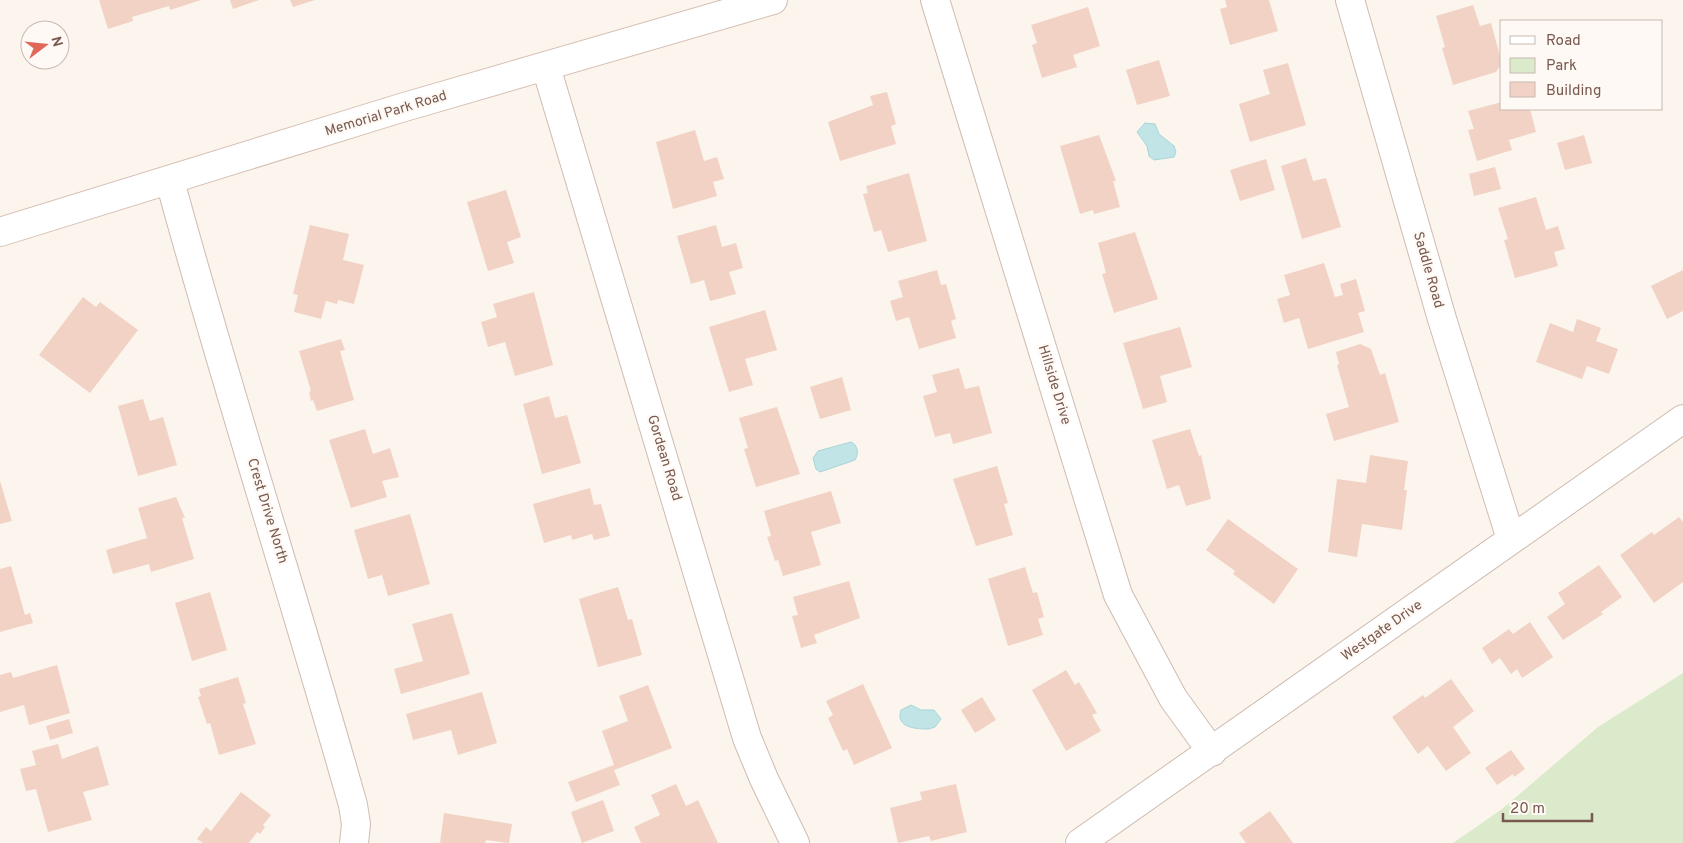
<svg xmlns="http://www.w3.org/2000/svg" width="1683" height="843" font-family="Overpass,sans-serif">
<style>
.green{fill:#dbeacb}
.water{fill:#c1e5e6;stroke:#a7d5d8}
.building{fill:#f1d2c5}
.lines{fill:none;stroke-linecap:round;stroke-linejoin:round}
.street-casing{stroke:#cfbbb1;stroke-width:30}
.secondary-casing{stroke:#d4beb2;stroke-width:30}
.street{stroke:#fff;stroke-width:28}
.secondary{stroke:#fff;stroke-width:28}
.labels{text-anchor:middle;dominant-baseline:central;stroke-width:4.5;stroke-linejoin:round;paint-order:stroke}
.street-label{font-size:14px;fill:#78594f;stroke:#fef9f4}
</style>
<rect width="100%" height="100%" fill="#fcf5ed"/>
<!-- green -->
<path class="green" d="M1683 673V843H1453L1502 809 1598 727Z"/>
<!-- water -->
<path class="water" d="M1145 123 1155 124 1159 134 1174 146 1176 152 1174 157 1154 160 1149 156 1147 146 1137 132Z
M851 442C858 445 859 454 855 460L820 472 816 469 813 458 818 451Z
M911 705 921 710H934L941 719 935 727 929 729C916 729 895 728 901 710Z"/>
<!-- building -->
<path class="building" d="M99 0H201L170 10 169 6 132 17 133 21 108 29Z
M230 0H259L233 9Z
M290 0H315L293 7Z
M1225 0H1269L1278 31 1230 45 1220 9 1227 7Z
M1473 5 1480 26 1491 23 1502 63 1496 72 1453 85 1442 48 1445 47 1436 16Z
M1088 7 1100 46 1073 55 1077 67 1042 78 1032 45 1037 43 1031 25Z
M1159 60 1170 96 1137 105 1126 70Z
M1288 63 1306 125 1250 142 1239 104 1270 94 1263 70Z
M887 92 896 124 891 126 896 144 840 161 828 122 873 105 870 96Z
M1502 102V109H1530L1536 132 1509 140 1512 150 1477 161 1468 130 1474 129 1468 111Z
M695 130 704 161 717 157 724 179 713 182 717 196 673 209 656 142Z
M1099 135 1116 181H1113L1120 207 1094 214 1093 210 1080 214 1060 146Z
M1584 135 1592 163 1565 170 1557 143Z
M1306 158 1313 181 1326 178 1341 227 1302 239 1281 166Z
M1266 159 1275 190 1240 201 1230 170Z
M1495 167 1501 189 1474 196 1469 174Z
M909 173 927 241 888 252 881 230 874 232 863 194 868 193 866 186Z
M506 190 521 237 507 242 514 263 488 271 467 202Z
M1536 197 1546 230 1558 226 1565 249 1554 252 1558 266 1515 278 1504 240 1508 239 1498 208Z
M310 225 349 234 343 260 364 265 354 304 338 300 337 304 326 301 321 319 294 312 298 295 293 294Z
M716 225 722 247 736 243 743 268 729 272 736 294 710 301 704 280 691 284 677 236Z
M1135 232 1158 299 1114 313 1102 274 1106 273 1098 243Z
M1324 263 1335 297 1343 295 1340 284 1356 279 1365 311 1358 313 1364 332 1308 349 1299 318 1284 323 1277 299 1290 295 1284 275Z
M937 270 941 285 946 284 956 319 951 321 956 338 919 349 909 317 896 321 890 301 903 297 898 281Z
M1683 270V311L1667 319 1651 286Z
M534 292 553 365 515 376 505 342 488 347 481 322 497 317 493 304Z
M83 297 96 307 100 302 138 330 90 393 39 355Z
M765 310 777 350 745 359 753 385 729 392 709 327Z
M1577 319 1601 328 1596 341 1618 349 1609 374 1587 366 1582 379 1536 362 1550 323 1573 332Z
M1180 327 1192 367 1160 376 1167 402 1143 409 1123 343Z
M341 339 345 350 340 351 354 400 317 411 313 400 311 401 309 392 311 391 299 351Z
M1360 344 1371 349 1380 375 1385 373 1399 422 1334 441 1326 414 1349 407 1337 365 1339 364 1336 352Z
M959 368 965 389 979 386 992 433 953 444 950 433 935 437 923 396 937 392 932 375Z
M842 377 851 410 820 419 810 387Z
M549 396 555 418 567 415 581 463 542 474 523 404Z
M143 399 150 421 163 417 177 465 138 476 118 406Z
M777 407 800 474 756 487 744 449 748 448 739 418Z
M365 429 373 454 390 448 399 477 382 481 387 497 351 508 329 440Z
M1190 429 1199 456 1201 455 1211 499 1186 506 1179 485 1167 489 1152 440Z
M1370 455 1408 461 1404 490H1407L1402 530 1362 524 1357 557 1328 552 1337 479 1366 483Z
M997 466 1008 503 1004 504 1013 535 976 546 953 479Z
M0 481 12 521 0 524Z
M590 488 594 505 601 504 610 536 594 540 592 534 572 540 571 535 544 543 533 504Z
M831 491 841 523 811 532 821 565 783 576 778 560 775 561 767 537 771 536 764 511Z
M176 497 185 518H182L194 559 151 572 149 564 113 574 106 550 147 538 138 508Z
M410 514 430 584 388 596 382 575 368 579 354 530Z
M1679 517 1683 522V582L1654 603 1620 555 1652 532 1654 535Z
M1228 519 1298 569 1274 604 1233 574 1235 571 1206 550Z
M1599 565 1622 597 1601 612 1603 614 1563 640 1547 617 1565 604 1558 593Z
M11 566 25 615 30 613 33 623 0 632V569Z
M1025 567 1033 593 1037 592 1044 617 1038 619 1043 635 1008 646 988 579Z
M849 581 860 618 814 635 817 643 801 648 792 616 798 615 793 597Z
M618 587 628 620 632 619 642 655 598 667 579 599Z
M210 592 227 650 192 661 175 603Z
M452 613 470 674 401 694 394 669 423 661 412 624Z
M1530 622 1553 657 1522 678 1517 669 1511 674 1500 658 1492 664 1482 648 1509 629 1513 634Z
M57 665 70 713 29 725 24 705 0 712V675L11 672 13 678Z
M1066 670 1075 685 1079 682 1097 713 1092 715 1101 731 1066 751 1032 690Z
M238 677 246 703 243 704 256 744 219 755 210 723 207 724 198 697 201 696 199 689Z
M1451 679 1474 711 1453 727 1471 753 1446 771 1428 746 1418 754 1392 717 1423 695 1425 698Z
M863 684 892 748 854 765 847 749 843 751 828 718 833 715 826 701Z
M648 685 672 748 614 770 620 785 576 802 568 782 614 765 602 731 628 721 619 696Z
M482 692 497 743 458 755 451 730 413 740 406 714Z
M982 697 996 720 975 733 961 710Z
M69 719 73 733 50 740 46 726Z
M58 744 62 759 98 746 109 785 83 792 92 820 48 832 36 789 26 791 20 769 36 765 32 751Z
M1511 750 1525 769 1514 777 1513 774 1497 785 1485 768Z
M676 784 686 806 698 800 718 843H641L634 827 660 815 651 795Z
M956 784 967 832 931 841 929 836 898 843 890 808 922 800 920 792Z
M241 792 271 815 263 825 265 827 260 834 257 832 249 843H203L197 839 206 827 211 831Z
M603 800 614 831 582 843 571 812Z
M1270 811 1293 843H1246L1239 833Z
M444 813 512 824 509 843 486 840 485 843H440Z"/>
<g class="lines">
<!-- street casing -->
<g class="street-casing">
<path id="street" d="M935 0 1118 595 1173 698 1212 752
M1350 0 1442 319 1511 539
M546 67 747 738 764 779 795 843
M170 181C227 390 294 596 353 805L356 824 354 843
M1080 843 1683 419"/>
</g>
<!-- secondary casing -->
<g class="secondary-casing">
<path id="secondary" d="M0 232 401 108 773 0"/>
</g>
<!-- street -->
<use href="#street" class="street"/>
<!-- secondary -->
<use href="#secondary" class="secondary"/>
</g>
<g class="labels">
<!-- street labels -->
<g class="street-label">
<text transform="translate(386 114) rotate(-17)">Memorial Park Road</text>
<text transform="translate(1428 270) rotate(74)">Saddle Road</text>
<text transform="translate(1054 385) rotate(73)">Hillside Drive</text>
<text transform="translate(664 458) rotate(73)">Gordean Road</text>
<text transform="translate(267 511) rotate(73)">Crest Drive North</text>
<text transform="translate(1382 631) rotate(-35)">Westgate Drive</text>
</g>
</g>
<!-- legend -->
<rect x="1500" y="20" width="162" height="90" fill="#fef9f4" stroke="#c8b9b2"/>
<rect x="1510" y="36" width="25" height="8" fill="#ffffff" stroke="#c8b9b2"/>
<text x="1546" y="45" font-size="15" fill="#78594f">Road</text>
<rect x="1510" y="58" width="25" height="15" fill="#dbeacb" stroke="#c8b9b2"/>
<text x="1546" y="70" font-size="15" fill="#78594f">Park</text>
<rect x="1510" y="82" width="25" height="15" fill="#f1d2c5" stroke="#c8b9b2"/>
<text x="1546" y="95" font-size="15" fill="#78594f">Building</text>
<!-- north arrow -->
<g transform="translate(45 45) rotate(74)"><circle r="24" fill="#fef9f4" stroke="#c8b9b2"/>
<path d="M0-4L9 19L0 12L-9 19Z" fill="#e06858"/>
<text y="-8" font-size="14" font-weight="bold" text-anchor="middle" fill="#78594f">N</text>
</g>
<!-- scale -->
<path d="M1503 813v8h89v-8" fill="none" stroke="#78594f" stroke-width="2.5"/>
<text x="1510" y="813" font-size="15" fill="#78594f" stroke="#fef9f4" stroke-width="4" paint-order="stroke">20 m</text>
</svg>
